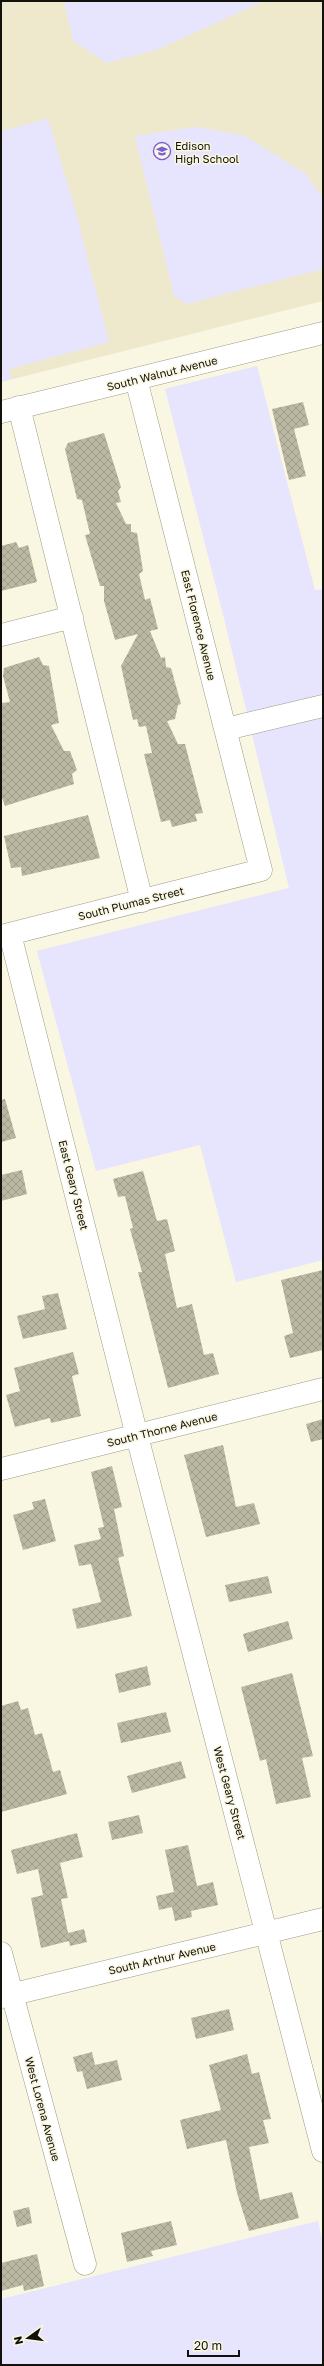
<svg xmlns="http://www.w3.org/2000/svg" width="324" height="2366" font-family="'Golos Text',sans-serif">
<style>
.built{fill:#eee9cd}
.grass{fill:#e7e4fd}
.building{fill:url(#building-cross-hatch)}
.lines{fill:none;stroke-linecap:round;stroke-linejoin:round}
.minor-casing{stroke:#9d9986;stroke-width:23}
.minor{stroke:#fff;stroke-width:22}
.labels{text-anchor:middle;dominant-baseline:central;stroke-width:3;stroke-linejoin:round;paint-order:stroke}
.poi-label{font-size:11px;fill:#12110a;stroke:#f9f6e1;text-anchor:start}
.street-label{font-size:11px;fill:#12110a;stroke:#f9f6e1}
</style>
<defs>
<pattern id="building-cross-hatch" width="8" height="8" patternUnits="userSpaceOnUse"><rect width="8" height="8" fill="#bab7a3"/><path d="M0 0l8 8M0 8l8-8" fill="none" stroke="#9f9c8b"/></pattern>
</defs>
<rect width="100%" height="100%" fill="#f9f6e1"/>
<!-- built -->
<path class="built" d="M1 1H323V301L1 382Z"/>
<!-- grass -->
<path class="grass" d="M64 1H265L156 50 107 63 73 41Z
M48 119 74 205 109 342 9 369 12 379 1 382V131Z
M195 127 243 135 305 173 323 198V269L187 304 174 296 135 136Z
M257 366 315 590 323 589V1260L236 1282 200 1145 96 1171 37 951 289 888 223 614 165 389Z
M318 2221 323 2243V2365H1V2299Z"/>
<!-- building -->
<path class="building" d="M303 402 309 425 294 429 306 476 289 480 272 409Z
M104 433 121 487 118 491 121 502 116 503 126 524H131V532L137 533 143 571 139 574 145 600 150 598 158 629 150 631 161 658 165 657 166 667 171 668 181 704 178 705 175 719 167 721 178 744H185L203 813 195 814 197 821 172 827 170 820 161 822 144 754 152 753 146 726 139 727 137 719 133 720 121 666 138 634 115 640 104 601V586H100L85 535 90 534 82 500 77 499 65 449 68 443Z
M16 542 19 548 28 545 37 582 1 591V546Z
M39 657 43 665 49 666 59 723 51 725 64 751H70L77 770 72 774 74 784 5 806 1 795V703L10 702 3 676 4 668Z
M88 815 100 858 22 876 21 867 11 868 4 836Z
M5 1099 16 1138 1 1142V1100Z
M22 1170 27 1194 1 1201V1175Z
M143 1171 157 1221 167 1219 175 1251 165 1254 177 1308 192 1304 204 1355 213 1353 219 1374 168 1388 138 1272H142L130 1229 133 1228 125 1196 118 1197 113 1179Z
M323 1270V1350L290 1358 284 1336 293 1333 281 1280Z
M58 1293 67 1329 23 1339 17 1316 45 1309 42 1296Z
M73 1352 79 1374 72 1376 81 1416 51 1423 50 1418 15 1427 6 1395 20 1391 14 1368Z
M323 1419V1439L311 1442 306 1424Z
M223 1445 236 1507 254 1503 260 1524 206 1537 184 1455Z
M112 1466 122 1507 114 1509 124 1556 118 1558 132 1616 77 1629 72 1609 101 1602 91 1564 79 1566 74 1545 101 1539 98 1528 104 1527 91 1472Z
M45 1499 56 1541 23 1550 13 1515 34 1509 32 1502Z
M268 1576 272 1593 229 1602 225 1585Z
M288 1621 293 1639 248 1652 243 1634Z
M147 1666 151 1685 119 1693 115 1674Z
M292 1673 313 1756 302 1758 311 1797 276 1804 266 1759 260 1761 241 1687Z
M18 1701 21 1710 28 1708 35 1735 42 1733 53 1772 60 1770 67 1794 1 1812V1706Z
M166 1712 171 1732 121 1743 117 1723Z
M181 1761 186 1778 132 1793 127 1776Z
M139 1815 143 1833 112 1840 108 1822Z
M77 1833 83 1857 60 1863 68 1898 61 1899 68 1933 84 1929 87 1942 70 1946 69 1941 41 1948 31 1898 43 1895 38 1869 17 1874 11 1850Z
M188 1845 197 1886 213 1882 218 1905 191 1911 192 1917 175 1921 172 1907 159 1910 156 1896 174 1892 165 1850Z
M229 2009 234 2030 196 2039 191 2018Z
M92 2052 95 2065 117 2060 122 2080 87 2089 82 2071 77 2072 73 2057Z
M247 2054 252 2074 259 2072 271 2119 263 2120 269 2143 249 2147 260 2200 292 2192 299 2218 249 2231 237 2193 226 2140 187 2149 180 2120 221 2110 209 2065Z
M29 2207 32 2223 17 2227 13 2211Z
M171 2221 177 2245 151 2251 153 2256 127 2262 121 2233Z
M37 2254 44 2286 24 2291 23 2285 1 2291V2263Z"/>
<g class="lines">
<!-- minor casing -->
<g class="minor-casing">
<path id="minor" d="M19 407 142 901
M1 412 323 333
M1 635 72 617
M226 729 323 706
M10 934 137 1436 323 2151
M1 936 261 870 136 379
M1 1469 323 1389
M1 1953 85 2264
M1 1997 323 1919"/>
</g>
<!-- minor -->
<use href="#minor" class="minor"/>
</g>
<!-- icons -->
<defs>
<g id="school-ring" transform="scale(0.9)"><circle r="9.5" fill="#f9f6e1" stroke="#7c5dd8" stroke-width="1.5"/><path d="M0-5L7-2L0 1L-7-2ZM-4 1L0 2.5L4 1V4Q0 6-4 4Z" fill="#7c5dd8"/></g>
</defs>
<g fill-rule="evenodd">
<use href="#school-ring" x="162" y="151"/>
</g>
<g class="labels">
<!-- poi labels -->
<g class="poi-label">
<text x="175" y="145">Edison<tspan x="175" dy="13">High School</tspan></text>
</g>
<!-- street labels -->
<g class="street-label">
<text transform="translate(162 373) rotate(-14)">South Walnut Avenue</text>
<text transform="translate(199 625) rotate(76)">East Florence Avenue</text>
<text transform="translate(131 903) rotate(-14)">South Plumas Street</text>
<text transform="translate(74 1185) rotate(76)">East Geary Street</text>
<text transform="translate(162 1429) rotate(-14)">South Thorne Avenue</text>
<text transform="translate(230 1793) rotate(75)">West Geary Street</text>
<text transform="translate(162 1958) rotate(-13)">South Arthur Avenue</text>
<text transform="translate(43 2109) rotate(75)">West Lorena Avenue</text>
</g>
</g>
<!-- border -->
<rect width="324" height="2366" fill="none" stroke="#12110a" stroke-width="4"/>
<!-- north arrow -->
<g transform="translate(28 2338) rotate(256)" stroke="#f9f6e1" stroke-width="3" paint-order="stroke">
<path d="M0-3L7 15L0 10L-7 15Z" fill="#12110a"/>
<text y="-6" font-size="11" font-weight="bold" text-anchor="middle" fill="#12110a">N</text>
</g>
<!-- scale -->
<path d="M188 2350v6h51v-6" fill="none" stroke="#12110a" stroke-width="2"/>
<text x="194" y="2350" font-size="12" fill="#12110a" stroke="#f9f6e1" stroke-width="3" paint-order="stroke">20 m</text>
</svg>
